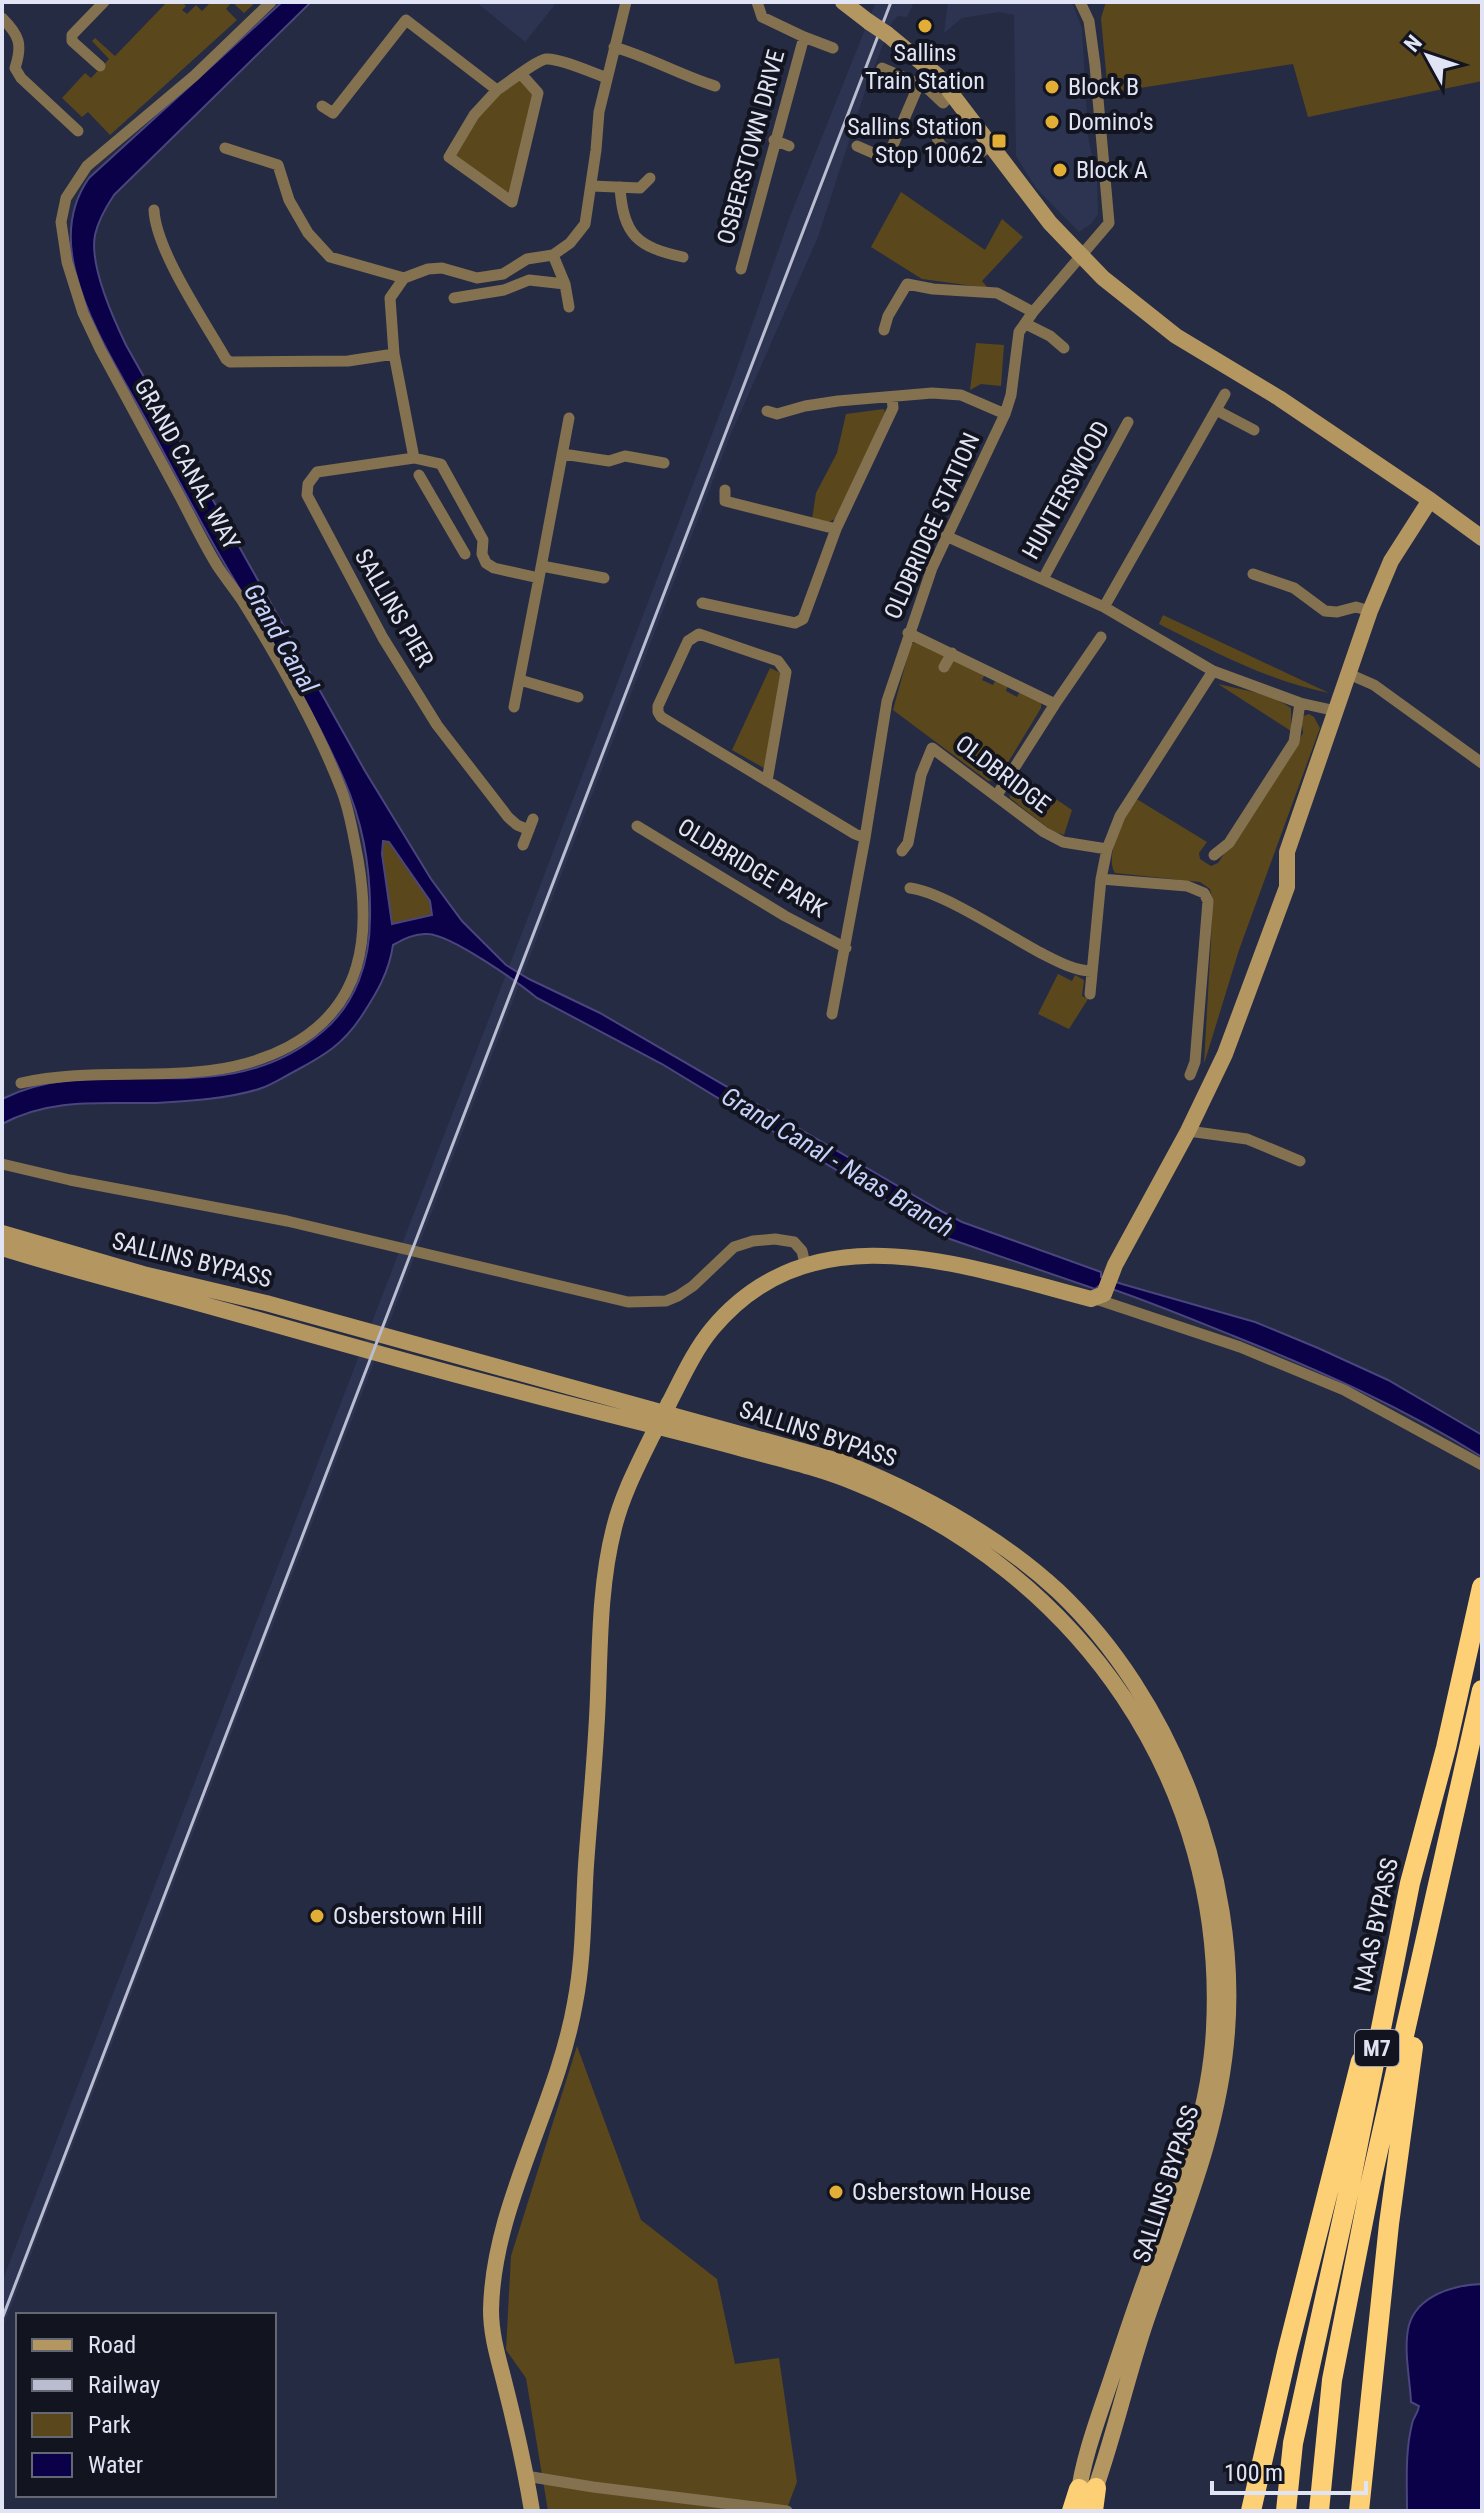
<svg xmlns="http://www.w3.org/2000/svg" width="1484" height="2513" font-family="'Roboto Condensed',sans-serif">
<style>
.built{fill:#2d3452}
.green{fill:#5b471c}
.water{fill:#0a0148;stroke:#4a457c;stroke-width:2;fill-rule:evenodd}
.lines{fill:none;stroke-linecap:round;stroke-linejoin:round}
.street{stroke:#83714f;stroke-width:11}
.secondary{stroke:#b49760;stroke-width:16}
.highway{stroke:#fdd076;stroke-width:20}
.rail{stroke:#b9bdcf;stroke-width:3}
.secondary-bridge{stroke:#b49760;stroke-width:16}
.poi-dot{fill:#e3ae35;stroke:#12141f;stroke-width:3}
.labels{text-anchor:middle;dominant-baseline:central;stroke-width:8;stroke-linejoin:round;paint-order:stroke}
.shield{fill:#12141f;stroke:#a2a6b4;stroke-width:2}
.shield-label{font-size:22px;font-weight:bold;fill:#e0e4f4}
.poi-label{font-size:24px;fill:#e0e4f4;stroke:#12141f;text-anchor:start}
.street-label{font-size:24px;fill:#e0e4f4;stroke:#12141f}
.water-label{font-size:26px;font-style:italic;fill:#c7d2fc;stroke:#12141f}
</style>
<rect width="100%" height="100%" fill="#252b43"/>
<!-- built -->
<path class="built" d="M476 2H557L525 42Z
M876 2H914L907 17 898 16 892 22 867 85 818 237 730 436 2 2330V2282L537 894 733 379 791 214Z
M948 2H1069L1073 5 1082 28 1088 136 1097 180 1098 214 1092 223 1079 232 1036 188 1016 156 1014 15 999 12 962 18 944 33Z"/>
<!-- green -->
<path class="green" d="M167 2H182L186 6 182 10 187 14 196 5 202 11 211 2H256L244 13 232 2 226 9 237 20 110 135 88 112 82 117 62 98 85 73 91 78 109 59 92 41 95 38 115 56Z
M1106 2H1482V81L1308 117 1293 64 1108 93 1101 18Z
M525 77 538 96 511 200 451 156 496 93Z
M901 192 985 250 1002 219 1023 237 982 281 988 288 922 279 871 247Z
M976 343 1004 345 1001 386 981 384 970 390Z
M884 409 885 413 837 518 829 522 812 519 816 493 837 453 846 414Z
M1163 615 1329 693C1268 681 1213 651 1159 624Z
M917 641 945 655 939 669 946 672 952 658 985 674 982 680 993 685 996 679 1008 685 1006 691 1017 697 1020 691 1041 701V708L998 779 988 781 893 710 911 644Z
M770 668 781 673 764 768 732 750Z
M1218 684C1242 690 1269 693 1291 708V731Z
M1309 714 1314 717 1320 728 1239 950 1204 1064 1211 941 1212 898 1210 889 1200 882 1115 873C1104 858 1124 813 1135 798L1207 842 1199 853 1200 859 1211 866 1218 863 1303 733 1301 717Z
M1019 774 1072 810 1064 835 1052 831 1010 798 1009 790Z
M383 841 389 843 430 901 433 915 392 924 382 854Z
M1058 974 1072 981 1075 975 1084 980 1082 996 1088 999 1069 1029 1038 1014Z
M577 2046 641 2220 717 2279 735 2364 779 2358 797 2482 786 2511H548L526 2378 506 2350 511 2256Z"/>
<!-- water -->
<path class="water" d="M282 2H311L114 195C106 207 98 221 95 235 89 266 113 318 126 345L365 771 431 879 462 921 506 965 529 979 600 1013 941 1211 962 1222 1101 1272V1277L1122 1284 1255 1322 1318 1348 1388 1380 1482 1435V1457C1404 1408 1321 1371 1236 1337 1191 1319 1146 1300 1100 1285L1095 1289 950 1239 662 1064 537 998C518 982 451 935 428 934 415 933 404 939 393 945 389 973 376 994 361 1017 343 1044 325 1055 297 1070 285 1076 272 1085 259 1089 227 1099 190 1101 157 1103 104 1104 51 1097 2 1124V1099C103 1048 221 1117 322 1032 356 1004 370 961 370 918 371 872 363 823 344 780 311 703 265 633 223 561 196 515 172 467 146 420 119 371 88 324 75 270 67 237 70 205 89 178ZM383 841 389 842 430 901 432 915 392 924 382 854Z
M1482 2284V2511H1407C1407 2482 1405 2452 1412 2424 1413 2417 1418 2414 1419 2406L1411 2402C1410 2379 1403 2348 1409 2325 1418 2295 1454 2285 1482 2284Z"/>
<g class="lines">
<!-- street -->
<path class="street" d="M2 18C19 35 23 44 15 68L21 78 78 131
M804 37 833 48
M614 47C649 57 680 75 715 86
M100 66 72 41V35L104 2
M882 68 926 87 943 103 953 93
M497 90 474 115 449 157 512 202 538 93 522 75
M322 106 333 113 406 20 497 90C508 83 537 60 546 59 560 58 593 73 607 78
M941 130 937 137C939 149 956 158 968 161L992 145
M774 140 789 146
M857 146 887 159 919 84
M225 148 278 165 289 200 308 233 330 257 404 278
M592 186 640 188 650 178
M620 187C623 236 638 247 683 257
M154 210C156 251 205 322 226 359L230 362 348 361 394 354
M553 255 565 284 569 307
M741 269 804 37 762 17 757 2
M404 278 390 298 394 354 414 458 317 472 308 484 307 495 383 638 437 725 508 817 517 825 529 830
M404 278 428 269 442 268 477 278 503 274 527 259 553 255 570 243 585 224 596 150 599 112 626 2
M454 298 504 290 529 280 565 284
M1026 324 1050 336 1064 348
M884 330 888 316 907 284 933 289 997 293 1033 312
M1216 410 1254 430
M767 411 777 414 805 406 838 401 932 393 961 395 1005 414
M563 454 609 461 625 456 664 463
M414 458 441 464 483 540 482 554 486 563 494 568 539 578 569 418
M419 475 465 554
M725 490V501L836 529
M946 536 1104 607 1213 671 1300 703 1336 711
M542 566 604 578
M1253 574 1294 588 1325 611 1337 612 1356 607 1370 611
M1043 579 1128 422
M702 603 795 623 803 619 836 529 893 408 892 397
M1104 607 1225 394
M908 633 1055 704
M944 667 952 653
M1349 674 1374 685 1482 763
M520 680 578 697
M514 707 539 578
M767 781 786 672 778 661 699 634 688 641 658 706V712L661 717 855 834 865 838
M997 795 1055 704 1101 637
M637 826 785 916 846 948
M523 845 533 819
M902 851 908 843 921 775 932 748 1044 832 1063 842 1107 849
M1214 855 1229 843 1294 742 1300 703
M1101 879 1187 886 1204 893 1208 901 1195 1062 1190 1075
M910 888C943 892 1007 935 1039 952 1055 960 1074 971 1092 971
M1090 994 1101 879 1107 849 1120 816 1213 671
M832 1014 865 838 887 701 932 568 1005 414 1011 395 1019 332 1033 312 1109 223 1095 65 1089 21 1080 2
M21 1083C110 1063 205 1091 288 1047 364 1007 371 936 358 859 353 835 350 811 341 789 316 724 279 660 243 602 235 590 226 579 218 567 203 543 191 517 178 493 152 445 126 397 100 349L83 313 67 262 61 222 66 198 87 166 194 76 271 2
M1188 1131 1247 1139 1300 1161
M2 1164 70 1180 287 1221 628 1302 666 1301 678 1296 693 1286 734 1247 753 1241 775 1239 794 1242 802 1251 805 1264
M1096 1299 1240 1347 1344 1390 1482 1465
M526 2476 593 2487 787 2511"/>
<!-- secondary -->
<path class="secondary" d="M843 2 869 22
M887 34 938 76 1050 223 1103 278 1176 336 1279 398 1430 500 1482 538
M2 1233 143 1274 266 1303 842 1462C920 1493 996 1534 1058 1591 1172 1699 1239 1875 1227 2032 1219 2137 1179 2223 1146 2321 1126 2380 1113 2441 1092 2498
M2 1248C75 1271 149 1289 223 1310 320 1337 416 1365 514 1390 588 1410 662 1427 736 1447 776 1458 817 1467 856 1483 1080 1573 1227 1783 1214 2029 1210 2110 1181 2184 1153 2259 1138 2298 1125 2338 1112 2377 1099 2416 1083 2457 1078 2497
M669 1403C682 1378 694 1351 712 1329 813 1208 964 1266 1091 1299L1104 1294 1115 1265 1188 1131 1225 1054 1287 887V852L1370 611 1391 561 1430 500
M532 2511C525 2468 515 2424 504 2381 498 2357 491 2335 491 2310 493 2205 557 2107 575 2003 584 1957 583 1911 586 1865 590 1809 596 1753 598 1696 600 1641 600 1583 614 1528 622 1495 638 1465 653 1434"/>
<!-- highway -->
<path class="highway" d="M1072 2511 1079 2489
M1093 2511 1096 2488
M1251 2511 1287 2353 1361 2061
M1286 2511 1293 2443 1348 2194 1410 1883 1446 1748 1482 1587
M1319 2511 1332 2380 1370 2186 1482 1690
M1359 2511 1389 2224 1413 2047"/>
<!-- rail -->
<path class="rail" d="M2 2319 891 2"/>
<!-- secondary-bridge -->
<path class="secondary-bridge" d="M869 22 887 34
M653 1434 669 1403"/>
</g>
<!-- markers -->
<g class="poi-dot">
<circle cx="925" cy="26" r="8"/>
<circle cx="1052" cy="87" r="8"/>
<circle cx="1052" cy="122" r="8"/>
<rect x="991" y="133" width="16" height="16" rx="4"/>
<circle cx="1060" cy="170" r="8"/>
<circle cx="317" cy="1916" r="8"/>
<circle cx="836" cy="2192" r="8"/>
</g>
<g class="labels">
<!-- shield labels -->
<rect class="shield" x="1355" y="2030" width="44" height="36" rx="6"/>
<g class="shield-label">
<text x="1377" y="2048">M7</text>
</g>
<!-- poi labels -->
<g class="poi-label">
<text x="925" y="53" text-anchor="middle">Sallins<tspan x="925" dy="28">Train Station</tspan></text>
<text x="1068" y="87">Block B</text>
<text x="1068" y="122">Domino's</text>
<text x="983" y="127" text-anchor="end">Sallins Station<tspan x="983" dy="28">Stop 10062</tspan></text>
<text x="1076" y="170">Block A</text>
<text x="333" y="1916">Osberstown Hill</text>
<text x="852" y="2192">Osberstown House</text>
</g>
<!-- street labels -->
<g class="street-label">
<text transform="translate(751 147) rotate(-75)">OSBERSTOWN DRIVE</text>
<text transform="translate(187 464) rotate(61)">GRAND CANAL WAY</text>
<text transform="translate(1066 490) rotate(-61)">HUNTERSWOOD</text>
<text transform="translate(932 526) rotate(-66)">OLDBRIDGE STATION</text>
<text transform="translate(394 608) rotate(60)">SALLINS PIER</text>
<text transform="translate(1003 774) rotate(37)">OLDBRIDGE</text>
<text transform="translate(752 868) rotate(31)">OLDBRIDGE PARK</text>
<text transform="translate(192 1260) rotate(14)">SALLINS BYPASS</text>
<text transform="translate(818 1434) rotate(18)">SALLINS BYPASS</text>
<text transform="translate(1376 1925) rotate(-78)">NAAS BYPASS</text>
<text transform="translate(1166 2184) rotate(-72)">SALLINS BYPASS</text>
</g>
<!-- water labels -->
<g class="water-label">
<text transform="translate(281 638) rotate(60)">Grand Canal</text>
<text transform="translate(838 1162) rotate(31)">Grand Canal - Naas Branch</text>
</g>
</g>
<!-- border -->
<rect width="1484" height="2513" fill="none" stroke="#e0e4f4" stroke-width="8"/>
<!-- legend -->
<rect x="16" y="2313" width="260" height="184" fill="#12141f" stroke="#646774" stroke-width="2"/>
<rect x="32" y="2339" width="40" height="12" fill="#b49760" stroke="#646774" stroke-width="2"/>
<text x="88" y="2353" font-size="24" fill="#e0e4f4">Road</text>
<rect x="32" y="2379" width="40" height="12" fill="#b9bdcf" stroke="#646774" stroke-width="2"/>
<text x="88" y="2393" font-size="24" fill="#e0e4f4">Railway</text>
<rect x="32" y="2413" width="40" height="24" fill="#5b471c" stroke="#646774" stroke-width="2"/>
<text x="88" y="2433" font-size="24" fill="#e0e4f4">Park</text>
<rect x="32" y="2453" width="40" height="24" fill="#0a0148" stroke="#646774" stroke-width="2"/>
<text x="88" y="2473" font-size="24" fill="#e0e4f4">Water</text>
<!-- north arrow -->
<g transform="translate(1428 56) rotate(310)" stroke="#12141f" stroke-width="6" paint-order="stroke">
<path d="M0-6L14 30L0 20L-14 30Z" fill="#e0e4f4"/>
<text y="-12" font-size="22" font-weight="bold" text-anchor="middle" fill="#e0e4f4">N</text>
</g>
<!-- scale -->
<path d="M1212 2481v12h154v-12" fill="none" stroke="#e0e4f4" stroke-width="4"/>
<text x="1224" y="2481" font-size="24" fill="#e0e4f4" stroke="#12141f" stroke-width="6" paint-order="stroke">100 m</text>
</svg>
